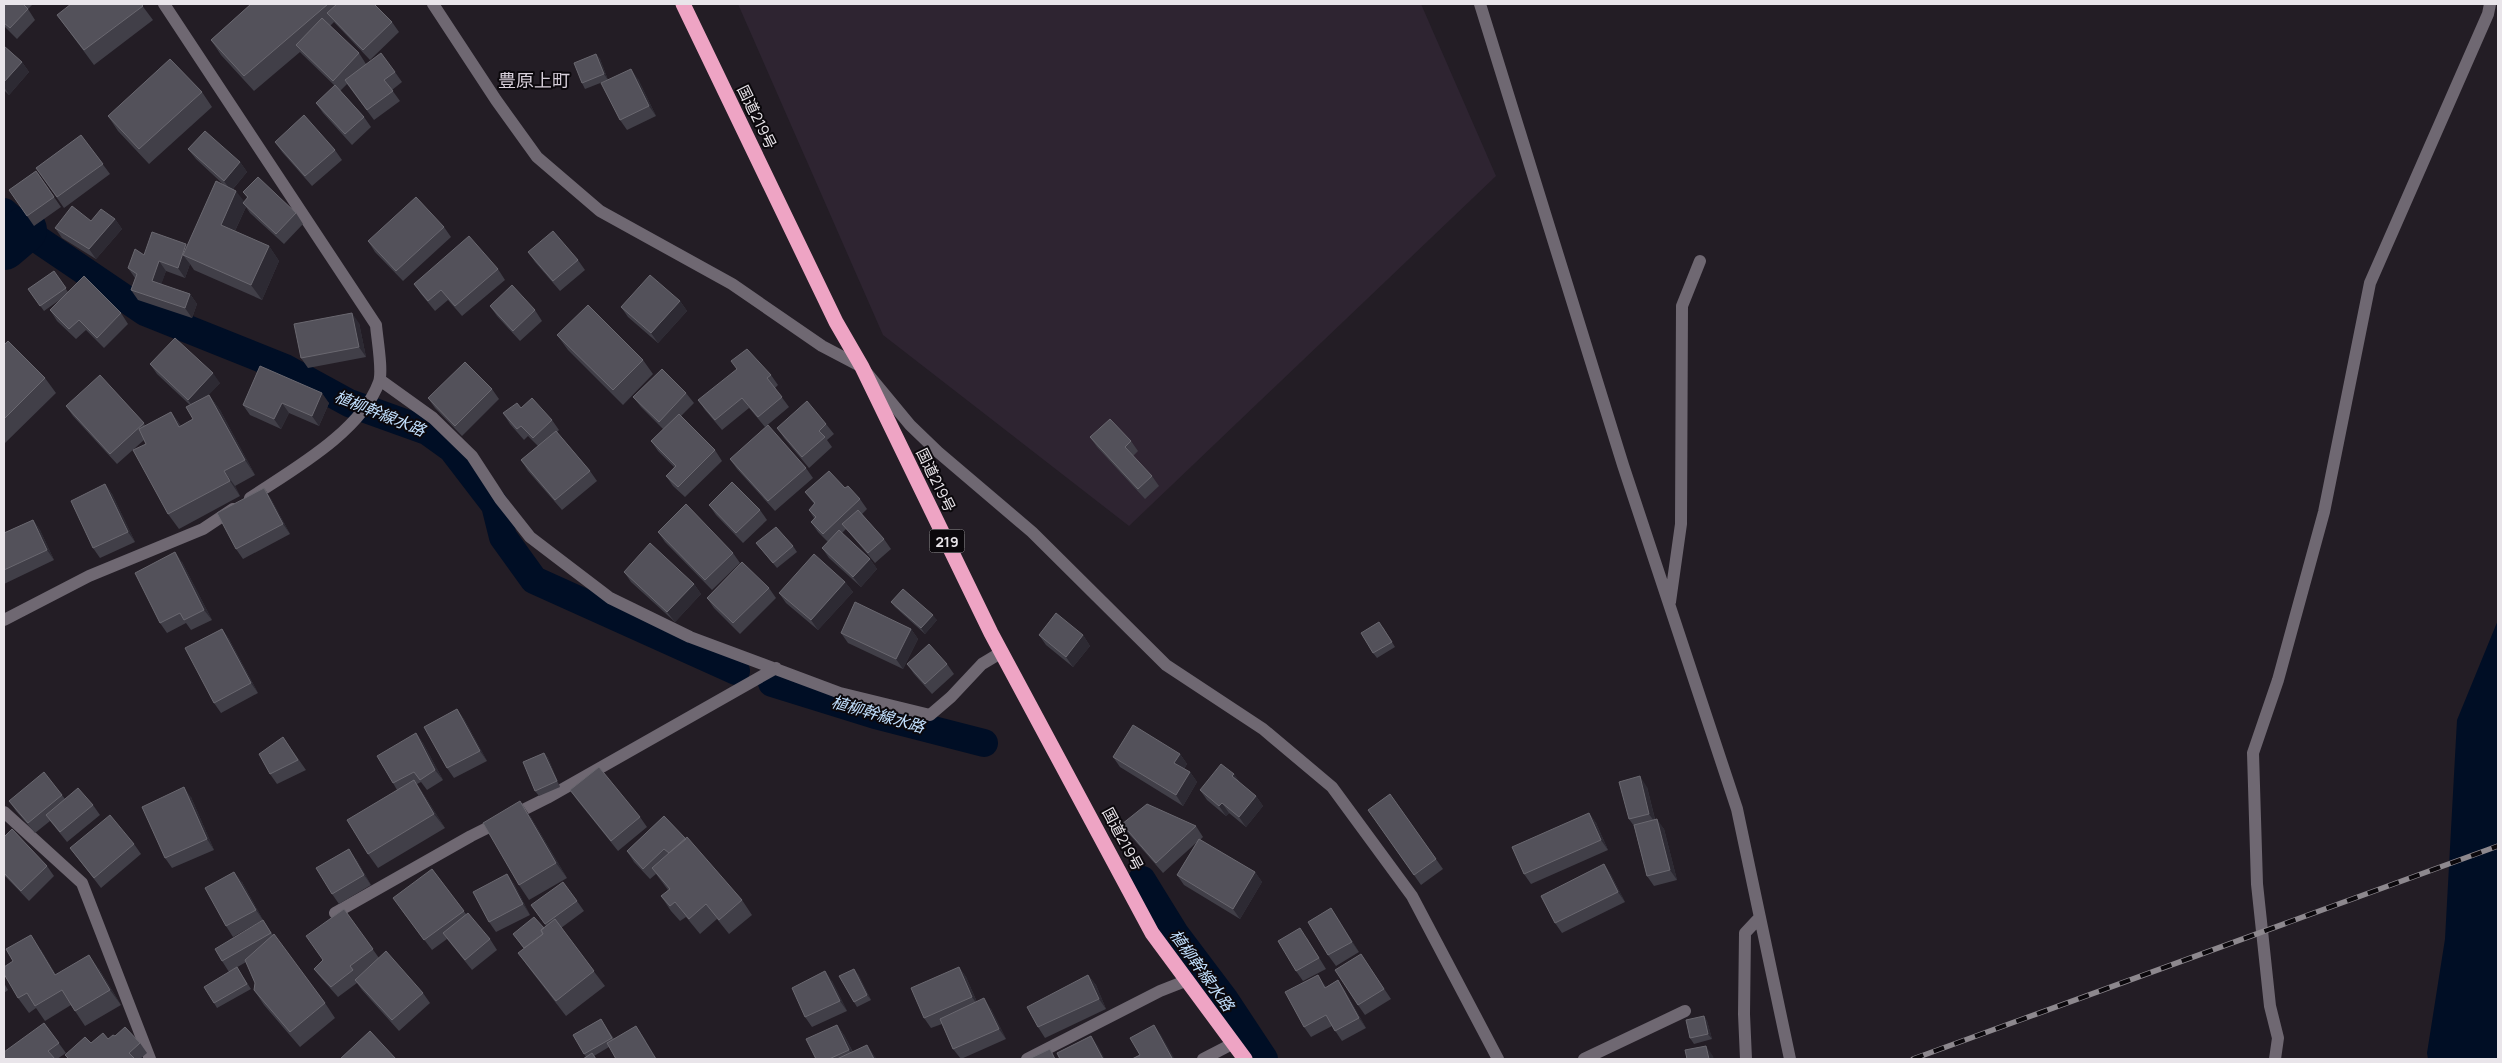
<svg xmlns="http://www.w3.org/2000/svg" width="2502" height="1063" font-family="Manrope,'Noto Sans JP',sans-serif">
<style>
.built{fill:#2e2431}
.water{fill:#000e25}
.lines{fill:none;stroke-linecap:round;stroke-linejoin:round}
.canal{stroke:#000e25;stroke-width:28}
.river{stroke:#000e25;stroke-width:46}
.minor{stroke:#6f6872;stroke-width:12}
.highway{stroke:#eea4c4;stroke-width:15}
.rail-casing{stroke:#8d888e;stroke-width:5.5}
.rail{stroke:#0b080c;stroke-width:4;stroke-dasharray:11;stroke-linecap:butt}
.wall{fill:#413f48}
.shaded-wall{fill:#2d2a33}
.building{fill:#53515a;stroke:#6a6870}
.labels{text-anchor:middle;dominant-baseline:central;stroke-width:4;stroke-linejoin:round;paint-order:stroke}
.shield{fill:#0b080c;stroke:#a6a3a7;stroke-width:1}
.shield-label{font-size:14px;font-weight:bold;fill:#e9e5ea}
.street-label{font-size:15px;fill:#e9e5ea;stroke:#0b080c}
.water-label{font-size:16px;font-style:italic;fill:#c3e1ff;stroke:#0b080c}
.quarter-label{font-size:18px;fill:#d6ced9;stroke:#0b080c}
</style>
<rect width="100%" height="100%" fill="#231d25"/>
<!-- built -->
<path class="built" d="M738 4H1421L1496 176 1129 526 883 335Z"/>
<!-- water -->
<path class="water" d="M2498 620V1059H2428L2427 1053 2445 939 2457 720Z"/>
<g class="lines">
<!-- canal -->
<path class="canal" d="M4 212 24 230 145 312 285 368 349 403 427 431 452 449 495 505 503 537 534 580 736 671
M772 683 875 715 984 743
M1142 880 1176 935 1225 1000 1264 1059"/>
<!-- river -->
<path class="river" d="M4 247 24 230"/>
<!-- minor -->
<path class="minor" d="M164 4 376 325C377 338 383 371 379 382 361 432 292 470 250 498
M433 4 496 100 537 157 600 211 732 284 822 346 862 367 910 425 938 452 1032 532 1166 665 1263 729 1332 787 1412 896 1498 1059
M1480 4 1623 465 1737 809 1790 1059
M380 380 433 418 472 456 500 499 530 537 610 598 690 637 840 693 930 715 951 697 982 664 1002 652
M1670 602 1681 524 1682 306 1700 261
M4 620 89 576 203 529 233 509
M4 812 82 883 150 1059
M335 913 471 836 547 798 776 668
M1027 1059 1160 991 1188 980
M1203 1059 1234 1043
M1584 1059 1685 1011
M1746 1059 1744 1014 1745 933 1760 917
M2275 1059 2278 1038 2270 1006 2257 884 2253 753 2278 680 2324 512 2370 283 2488 14 2490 4"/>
<!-- highway -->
<path class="highway" d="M683 4 836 322 862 367 991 633 1152 933 1245 1059"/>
<!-- rail casing -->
<g class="rail-casing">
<path id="rail" d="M1913 1059 2498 846"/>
</g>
<!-- rail -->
<use href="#rail" class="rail"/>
</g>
<!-- wall -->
<path class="wall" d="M4 4H33L28 9 35 20 17 39 4 26Z
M141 4 153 20 94 65 57 15Z
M251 4H374L392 22 399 32 370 60 334 22 330 26 359 53 366 64 395 72 402 82 392 90 400 101 374 120 347 84 340 91 364 117 371 127 352 145 323 113 316 103 335 86 303 55 300 52 254 91 221 55 211 40Z
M4 46 22 62 29 72 9 95 4 90Z
M596 54 600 59 608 80 585 89 582 83Z
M638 79 656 116 627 130 620 120Z
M202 92 212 107 149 164 118 131 108 116Z
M81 135 110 174 64 208 36 168Z
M275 142 335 150 342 160 312 186 282 152Z
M188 149 240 162 247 172 233 189 244 202 247 198 243 192 296 213 303 224 284 244 250 213 246 207 235 231 269 246 279 261 262 300 194 270 190 264 185 278 166 271 161 284 190 294 197 304 192 318 138 300 131 290 135 278 128 268 144 255 187 246 225 186 196 159Z
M36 171 61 207 34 226 9 190Z
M115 219 122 229 96 259 62 238 55 228 91 221Z
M444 227 451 237 403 281 375 252 368 241Z
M528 252 578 260 585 270 560 291 535 262Z
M498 269 505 280 462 316 448 300 435 311 421 294 414 284Z
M54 271 68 292 121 313 128 324 104 348 86 330 76 339 57 321 50 310 61 299 44 311 28 289Z
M680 301 687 311 658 343 628 317 621 307Z
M490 306 535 310 542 321 520 341 497 316Z
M359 323 366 357 308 368 301 358Z
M557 335 643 360 653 374 623 405 568 350Z
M4 345 45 378 56 393 4 444Z
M150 364 220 383 208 395H209L220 410 255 475 235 486 240 496 179 529 168 514 146 444 144 440 117 464 73 416 66 406 144 423 145 426 171 412 181 426 193 419 190 405 157 374Z
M260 366 329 403 319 426 289 413 281 429 250 415 243 405Z
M771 375 778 385 775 388 789 407 765 427 749 408 722 430 705 410 698 400Z
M492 389 499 399 462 436 435 408 428 398Z
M686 393 694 403 681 416 715 450 722 461 685 497 673 486 666 476 674 467 658 451 651 441 663 429 641 407 633 397Z
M521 408 552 420 559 430 557 432 590 471 597 481 562 510 528 471 521 460 538 446 528 436 524 440 510 424 503 413Z
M826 424 834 434 827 440 832 447 809 468 784 438 777 428Z
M1090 437 1131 441 1138 451 1133 456 1152 476 1159 486 1145 499 1097 447Z
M730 459 806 468 813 478 775 511 737 469Z
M105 484 112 494 135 542 100 558 93 548Z
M264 488 271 499 290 534 243 559 236 549Z
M845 488 860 499 867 509 862 514 884 539 891 549 875 563 846 529 842 533 870 559 877 569 861 587 829 558 822 548 828 542 818 532 811 522 814 518 809 510 814 504 805 492Z
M709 505 760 510 767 520 743 543 716 515Z
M33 520 40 530 54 560 4 584V533Z
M658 532 733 553 740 563 712 590 665 542Z
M756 543 793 546 797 552 777 568Z
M182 562 212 620 191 630 186 623 167 633 160 623Z
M624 572 694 584 701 594 675 622 631 582Z
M845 582 853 592 818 630 786 603 779 593Z
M769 588 776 598 740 634 714 608 707 598Z
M891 602 937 620 925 634 895 607Z
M1383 627 1395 647 1377 658 1373 653Z
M222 629 229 639 258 693 221 713 214 703Z
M911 629 918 639 903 669 848 643 841 633Z
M1039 635H1083L1090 646 1073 667 1046 645Z
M907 664H947L954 674 932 694 914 674Z
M457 709 464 719 487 761 454 778 447 768Z
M416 733 423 743 443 780 427 790 421 782 417 784 445 828 378 868 368 854 397 790 393 783Z
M283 737 306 770 277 784 270 774Z
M544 753 548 758 560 787 539 796 535 791Z
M1180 754 1187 764 1184 769 1190 772 1197 782 1183 806 1120 767 1113 757Z
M1234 774 1240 783 1256 796 1263 806 1246 827 1229 813 1226 816 1207 800 1200 790Z
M1647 787 1655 819 1664 829 1677 880 1654 886 1647 876 1634 826 1629 819Z
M570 790 640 817 647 827 618 851 577 800Z
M1390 794 1443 869 1421 885 1368 810Z
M62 795 65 799 93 805 100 815 67 842 50 821 35 833 16 811 9 801Z
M191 797 214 850 172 868 165 858Z
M1589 813 1596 823 1608 850 1531 884 1524 874Z
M530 816 567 878 529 900 519 885Z
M664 816 742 900 752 915 729 934 717 919 700 934 686 917 680 921 671 911 661 896 668 890 656 874 650 879 634 862 627 851Z
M1122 824 1196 826 1203 837 1200 840 1255 872 1262 882 1240 919 1184 885 1177 875 1197 842 1163 873 1129 834Z
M4 837 47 866 54 876 29 901 4 875Z
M134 844 141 854 101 888 70 848Z
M356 859 371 885 339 904 332 894Z
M1604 864 1611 875 1625 902 1562 933 1555 923Z
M432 869 466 914 490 939 497 950 472 970 447 939 432 950 400 908Z
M507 874 514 884 530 915 496 932 489 922Z
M242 882 263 920 233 937 226 926Z
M577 901 584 911 561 928 605 986 566 1016 529 968 518 953 524 949 513 934 544 928 546 926 531 905Z
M1331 908 1359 952 1336 966 1328 955Z
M344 909 379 958 423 993 430 1003 399 1031 362 990 357 983 338 997 322 979 314 969 323 960Z
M263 920 273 935 325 1003 335 1018 300 1047 264 1005 254 990 255 983 246 962 229 972 222 961Z
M1307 938 1326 969 1303 981 1296 971Z
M41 950 56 975 99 969 121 1005 85 1026 71 1005 45 1021 36 1008 29 1013 18 998Z
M1361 954 1391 999 1365 1015 1358 1005Z
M237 967 251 989 217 1008 214 1003Z
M959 967 966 977 977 1002 991 1009 1006 1039 961 1059 953 1049 942 1024 931 1028 924 1018Z
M858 974 871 1000 857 1007 854 1002Z
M1088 975 1096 985 1106 1009 1045 1038 1038 1027Z
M1338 980 1345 991 1366 1028 1342 1041 1332 1026 1311 1037 1304 1027 1325 985 1326 987Z
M832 981 847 1011 812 1027 805 1017Z
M4 983 8 990 4 993Z
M1704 1016 1707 1021 1712 1039 1694 1044 1690 1038Z
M601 1019 614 1039 636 1026 646 1041 609 1047 594 1056 586 1057 573 1035Z
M44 1023 66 1053 57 1059H4Z
M837 1025 844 1035 853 1052 877 1059H816Z
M108 1039 140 1043 147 1053 140 1059H68L65 1055 91 1043Z"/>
<!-- shaded-wall -->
<path class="shaded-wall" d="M596 54 600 59 608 80 604 74Z
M22 62 29 72 9 95 4 87V82Z
M631 69 638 79 656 116 649 106Z
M240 162 247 172 231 191 224 181Z
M236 191 247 205 243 203 246 207 231 239 221 225Z
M115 219 122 229 96 259 89 249Z
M186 244 193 254 183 255 190 264 185 278 178 268Z
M269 246 279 261 262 300 251 285Z
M159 261 166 271 159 291 152 281Z
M190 294 197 304 192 318 185 308Z
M680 301 687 311 658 343 651 333Z
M352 313 359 323 366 357 359 347Z
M213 373 220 383 195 410 188 400Z
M322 393 329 403 319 426 312 416Z
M209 395 220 410 255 475 245 460Z
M282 403 289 413 281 429 274 419Z
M171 412 181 427H179Z
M224 471 235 486 240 496 230 481Z
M105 484 112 494 135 542 128 532Z
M264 488 271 499 290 534 283 524Z
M33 520 40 530 54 560 47 550Z
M175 552 182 562 212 620 204 610Z
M870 559 877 569 861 587 853 577Z
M845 582 853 592 818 630 811 620Z
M694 584 701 594 675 622 667 612Z
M933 615 937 620 925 634 921 628Z
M222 629 229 639 258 693 251 683Z
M911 629 918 639 903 669 896 659Z
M1083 635 1090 646 1073 667 1066 657Z
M457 709 464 719 487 761 480 751Z
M416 733 423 743 443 780 435 770Z
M544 753 548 758 560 787 557 781Z
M1180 754 1187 764 1181 773 1174 763Z
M1190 772 1197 782 1183 806 1176 795Z
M1234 774 1241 784 1232 776Z
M1640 776 1647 787 1656 824 1649 814Z
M414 780 424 795 445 828 434 814Z
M184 787 191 797 214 850 207 839Z
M1256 796 1263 806 1246 827 1239 817Z
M520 801 530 816 567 878 556 863Z
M1222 803 1229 813 1226 816 1219 806Z
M1589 813 1596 823 1608 850 1601 840Z
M1657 819 1664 829 1677 880 1670 870Z
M349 849 356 859 371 885 364 875Z
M1604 864 1611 875 1625 902 1618 892Z
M234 872 242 882 263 920 256 910Z
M1255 872 1262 882 1240 919 1233 909Z
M507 874 514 884 530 915 523 904Z
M1331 908 1338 918 1359 952 1352 942Z
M31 935 41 950 65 990 55 975Z
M89 955 99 969 121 1005 110 990Z
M959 967 966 977 979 1007 972 997Z
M854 969 858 974 871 1000 867 995Z
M825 971 832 981 847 1011 840 1001Z
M1088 975 1096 985 1106 1009 1099 999Z
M1318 975 1325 985 1332 998 1325 988Z
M1338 980 1345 991 1366 1028 1359 1018Z
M984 998 991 1009 1006 1039 999 1029Z
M1704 1016 1707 1021 1712 1039 1708 1034Z
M837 1025 844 1035 856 1059 849 1050Z
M1154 1025 1161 1035 1175 1059H1174L1172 1058Z
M636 1026 646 1041 657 1059H656Z
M1091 1036 1098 1046 1105 1059H1103Z
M867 1045 877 1059H874Z
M1706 1046 1713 1056 1714 1059H1709Z"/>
<!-- building -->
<path class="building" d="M4 4H23L28 9 10 28 4 23Z
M71 4H141L143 6 84 50 57 15Z
M251 4H328L244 76 211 40Z
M337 4H374L392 22 363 50 327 13Z
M322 18 359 53 333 81 296 45Z
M4 46 22 62 4 82Z
M381 53 395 72 384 80 393 91 367 110 345 80Z
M596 54 604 74 582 83 574 63Z
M170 59 202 92 139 149 108 116Z
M631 69 649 106 620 120 601 83Z
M335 85 364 117 345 134 316 103Z
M304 115 335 150 305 176 275 142Z
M205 131 240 162 224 181 188 149Z
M81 135 103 164 57 197 36 168Z
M36 171 54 197 27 216 9 190Z
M258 177 296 213 276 234 243 203 248 197 243 192Z
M216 181 236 191 221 225 269 246 251 285 183 255Z
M416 197 444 227 396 271 368 241Z
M72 206 91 221 101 209 115 219 89 249 55 228Z
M553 231 578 260 553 281 528 252Z
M152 232 186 244 178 268 159 261 152 281 190 294 185 308 131 290 137 274 128 268 135 249 144 255Z
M469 236 498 269 455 306 441 290 428 301 414 284Z
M54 271 66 288 40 306 28 289Z
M650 275 680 301 651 333 621 307Z
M84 276 121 313 97 338 79 320 69 329 50 310Z
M512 285 535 310 513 331 490 306Z
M588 305 643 360 613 390 557 335Z
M352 313 359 347 301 358 294 324Z
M175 338 213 373 188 400 150 364Z
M8 341 45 378 4 419V345Z
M747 349 771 375 767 378 782 397 758 417 742 398 715 420 698 400 737 369 731 361Z
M465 362 492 389 455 426 428 398Z
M260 366 322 393 312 416 282 403 274 419 243 405Z
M662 369 686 393 659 422 633 397Z
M100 375 144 423 110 454 66 406Z
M209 395 245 460 224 471 230 481 168 514 133 450 146 444 139 429 171 412 179 427 193 419 186 407Z
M532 398 552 420 533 438 521 426 517 429 503 413 517 403 521 408Z
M807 401 826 424 819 431 825 437 802 457 777 428Z
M679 414 715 450 678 487 666 476 676 466 651 441Z
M1110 419 1131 441 1125 447 1152 476 1138 489 1090 437Z
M768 425 806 468 768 501 730 459Z
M556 431 590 471 555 500 521 460Z
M829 471 845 488 848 486 860 499 823 534 811 522 816 517 809 510 815 503 805 492Z
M732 482 760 510 736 533 709 505Z
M105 484 128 532 93 548 71 501Z
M264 488 283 524 236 549 217 513Z
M686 504 733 553 705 580 658 532Z
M858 510 884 539 868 553 842 524Z
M33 520 47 550 4 570V533Z
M776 527 793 546 773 563 756 543Z
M839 530 870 559 853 577 822 548Z
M650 543 694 584 667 612 624 572Z
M175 552 204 610 184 620 180 613 160 623 135 573Z
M814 554 845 582 811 620 779 593Z
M742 562 769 588 733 623 707 598Z
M903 589 933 615 921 628 891 602Z
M855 602 911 629 896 659 841 633Z
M1056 613 1083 635 1066 657 1039 635Z
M1379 622 1392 642 1373 653 1361 633Z
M222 629 251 683 214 703 185 648Z
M929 644 947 664 925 684 907 664Z
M457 709 480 751 447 768 424 727Z
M1133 725 1180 754 1174 763 1190 772 1176 795 1113 757Z
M416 733 435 770 420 780 414 772 393 783 377 756Z
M283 737 298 760 270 774 259 754Z
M544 753 557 781 535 791 523 762Z
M1221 764 1234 774 1232 776 1256 796 1239 817 1222 803 1219 806 1200 790Z
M599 767 640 817 611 841 570 790Z
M44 772 62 795 28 823 9 801Z
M1640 776 1649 814 1629 819 1619 782Z
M414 780 434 814 368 854 347 820Z
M184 787 207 839 165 858 142 807Z
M78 788 93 805 60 832 46 815Z
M1390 794 1436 859 1414 875 1368 810Z
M520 801 556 863 519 885 483 823Z
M1147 804 1196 826 1156 863 1122 824Z
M1589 813 1601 840 1524 874 1512 847Z
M110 815 134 844 94 878 70 848Z
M664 816 686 839 669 853 664 849 643 869 627 851Z
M1657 819 1670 870 1647 876 1634 825Z
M12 829 47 866 21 891 4 873V837Z
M687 837 742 900 719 920 706 904 689 919 675 902 670 906 661 896 670 889 652 868Z
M1199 839 1255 872 1233 909 1177 875Z
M349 849 364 875 332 894 316 868Z
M1604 864 1618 892 1555 923 1541 896Z
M432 869 464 911 424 940 393 898Z
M234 872 256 910 226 926 205 888Z
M507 874 523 904 489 922 473 892Z
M563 882 577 901 545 924 531 905Z
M1331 908 1352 942 1328 955 1308 922Z
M344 909 373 949 350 966 353 970 331 987 314 969 323 960 306 936Z
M468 913 490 939 465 960 443 933Z
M534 917 544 928 541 930 543 934 524 948 513 934Z
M555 919 594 971 556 1001 518 953 543 934 541 930Z
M263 920 271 933 222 961 215 949Z
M1300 928 1319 958 1296 971 1278 941Z
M274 934 325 1003 290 1032 254 990 255 983 245 960Z
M31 935 55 975 89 955 110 990 75 1011 62 990 35 1006 27 993 18 998 4 974V967L13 961 6 949Z
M386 951 423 993 392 1020 355 980Z
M1361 954 1384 989 1358 1005 1335 970Z
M237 967 247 984 214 1003 204 987Z
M959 967 972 997 924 1018 911 988Z
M854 969 867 995 854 1002 839 976Z
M825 971 840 1001 805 1017 792 988Z
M1088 975 1099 999 1038 1027 1027 1007Z
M1318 975 1325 988 1338 980 1359 1018 1335 1031 1326 1015 1304 1027 1285 992Z
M984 998 999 1029 953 1049 940 1019Z
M1704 1016 1708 1034 1690 1038 1686 1020Z
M601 1019 612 1038 584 1054 573 1035Z
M44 1023 59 1043 48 1051 55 1059H4V1052Z
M837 1025 849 1050 829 1059H816L806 1039Z
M1154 1025 1172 1058 1169 1059H1132L1140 1055 1130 1038Z
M636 1026 656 1059H616L607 1043Z
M125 1027 140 1043 129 1053 134 1058 133 1059H69L65 1055 85 1037 91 1043 103 1033 108 1039 113 1035 115 1036Z
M370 1031 396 1059H340Z
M1091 1036 1103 1059H1060L1057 1053Z
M867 1045 874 1059H837Z
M1706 1046 1709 1059H1687L1685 1050Z
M1050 1049 1055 1059H1029Z
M592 1053 596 1059H583Z"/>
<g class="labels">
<!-- shield labels -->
<rect class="shield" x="929.5" y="529.5" width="35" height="23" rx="4"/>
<g class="shield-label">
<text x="947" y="541">219</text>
</g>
<!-- street labels -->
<g class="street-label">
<text transform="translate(757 117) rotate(64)">国道219号</text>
<text transform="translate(936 480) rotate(64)">国道219号</text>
<text transform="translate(1123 839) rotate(62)">国道219号</text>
</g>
<!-- water labels -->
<g class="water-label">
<text transform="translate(380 413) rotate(22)">植柳幹線水路</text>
<text transform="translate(878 714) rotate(16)">植柳幹線水路</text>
<text transform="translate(1202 970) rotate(54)">植柳幹線水路</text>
</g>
<!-- quarter labels -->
<g class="quarter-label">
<text x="534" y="80">豊原上町</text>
</g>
</g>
<!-- border -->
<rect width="2502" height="1063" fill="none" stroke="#e9e5ea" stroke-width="10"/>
</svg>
